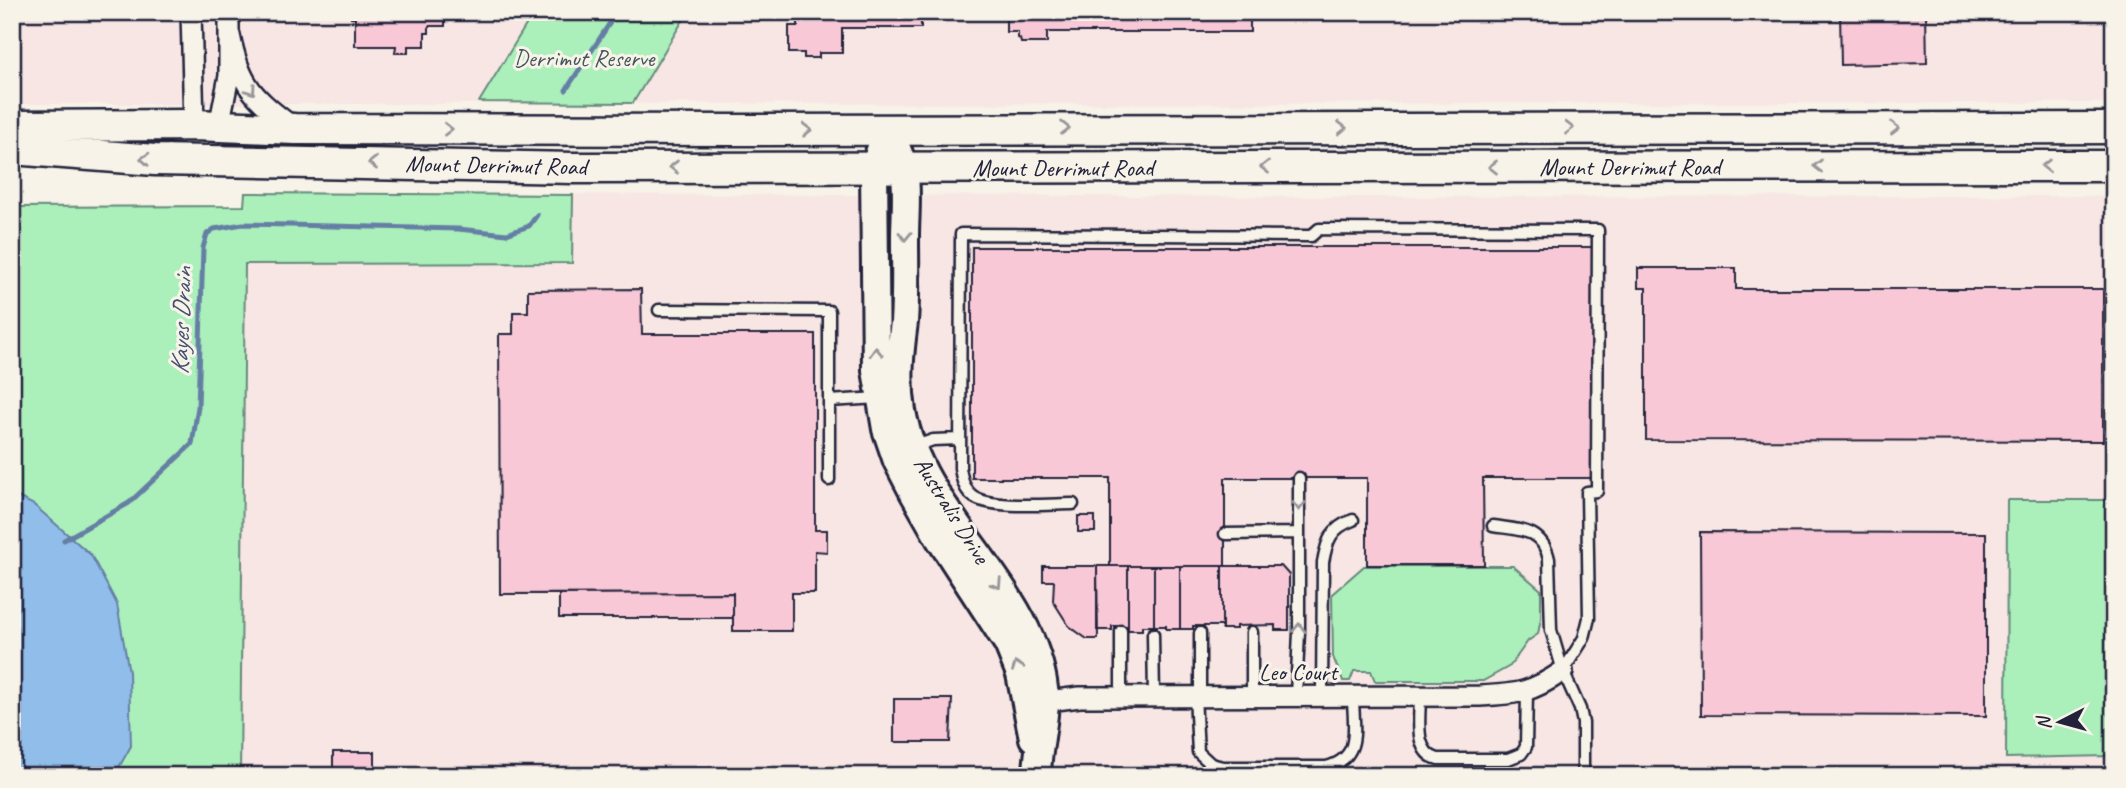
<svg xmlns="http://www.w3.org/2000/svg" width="2126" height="788" font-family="Caveat,sans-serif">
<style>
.built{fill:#f7e6e3}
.green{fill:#abf0bb;stroke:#66897b;stroke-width:2}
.water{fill:#91bdea;stroke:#657fa4;stroke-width:2}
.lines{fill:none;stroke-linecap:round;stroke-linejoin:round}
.stream{stroke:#657fa4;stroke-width:5}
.building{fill:#f8c8d6;stroke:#22223b;stroke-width:2}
.lane-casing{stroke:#22223b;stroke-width:15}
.street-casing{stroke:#22223b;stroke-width:24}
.secondary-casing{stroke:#22223b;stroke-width:32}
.primary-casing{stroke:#22223b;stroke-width:35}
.lane{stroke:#f7f3e8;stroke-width:10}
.street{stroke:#f7f3e8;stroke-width:19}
.secondary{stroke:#f7f3e8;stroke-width:26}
.primary{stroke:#f7f3e8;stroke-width:30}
.oneway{stroke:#97959a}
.labels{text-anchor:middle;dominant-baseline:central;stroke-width:6;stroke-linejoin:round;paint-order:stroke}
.park-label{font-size:24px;fill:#44565b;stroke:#f7f3e8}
.street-label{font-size:24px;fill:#22223b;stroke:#f7f3e8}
.water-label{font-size:26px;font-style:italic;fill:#435070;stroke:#f7f3e8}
</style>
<rect width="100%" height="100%" fill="#f7f3e8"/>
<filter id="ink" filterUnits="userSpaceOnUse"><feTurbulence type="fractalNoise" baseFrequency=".0143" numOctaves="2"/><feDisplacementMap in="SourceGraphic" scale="14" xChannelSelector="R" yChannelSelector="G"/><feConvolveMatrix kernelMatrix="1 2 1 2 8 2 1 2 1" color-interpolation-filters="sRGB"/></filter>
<g filter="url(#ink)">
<!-- built -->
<path class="built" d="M12 12H2114V103L12 104Z
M245 193 1362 197 2114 196V776H12V207L244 206Z"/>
<!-- green -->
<path class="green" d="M534 12H688L633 103 479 102Z
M245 193 573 195 572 263 245 264 240 776H12V207L244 206Z
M2007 500H2114V759L2109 756 2006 758Z
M1364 566H1513L1541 590V618L1538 634 1528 641 1510 666 1483 681H1375L1371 671H1354L1350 681H1343L1333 657 1332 594Z"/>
<!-- water -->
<path class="water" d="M12 494 34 505 91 555 117 604 129 672 131 746 114 776H12Z"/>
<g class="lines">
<!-- stream -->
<path class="stream" d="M566 90 617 12
M64 540 129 503 192 444 198 407 203 248 207 234 214 229 243 224 458 229 507 234 529 226 537 215"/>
</g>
<!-- building -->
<path class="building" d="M351 12H445V26H429V33H425V46H408V53H395L396 46H355V18H351Z
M798 12H921V28H842V53H819V58H804V53H789V26H798Z
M1006 12H1250V32H1047V43H1021L1020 39 1018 38V32H1006Z
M1840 12H1926L1927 63 1841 65Z
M972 247H1592V478H1483L1484 565H1367V478H1225V566H1110V478H972Z
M1638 268H1736V289H2103V441L1646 440V288H1638Z
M641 289 642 334H815V530H827V552L815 551V593H792V631H733V593L500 594 499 334H513V312H528V290Z
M1078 516H1095V532H1078Z
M1700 532 1986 533V716L1701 715Z
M1043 566H1097L1098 639H1087L1069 626 1053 601 1054 581H1043Z
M1097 566H1128V626H1112V630H1097Z
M1128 566H1154V626H1142V630H1128Z
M1154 566H1180V629H1166V626H1154Z
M1180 566H1222V626H1193V629H1180Z
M1222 566H1281L1289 575V630H1275V625L1236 626V629H1222Z
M733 593V618H559V594Z
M894 699H952L950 742H894Z
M333 752H375V776H333Z"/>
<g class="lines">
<!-- lane casing -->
<g class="lane-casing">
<path id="lane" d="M659 310 829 311V480
M829 401 879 398
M913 447 933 440 960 439
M1299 478V533
M1073 504C1051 504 991 509 974 497 964 490 962 480 960 468L961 234 1311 236 1319 229 1598 230 1597 491 1587 492 1589 618 1584 638 1563 671
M1493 526C1519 530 1542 528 1549 559L1551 630 1563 671 1580 709 1583 723V776
M1225 534 1299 533V632L1296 696
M1121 631V697
M1252 632V696
M1200 633V696
M1153 634 1154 697
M1195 696 1198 752 1211 764 1223 767H1326C1363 758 1353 727 1353 696
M1322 696 1323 562C1327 540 1331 528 1353 520
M1420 696C1420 717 1413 753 1438 759H1508L1521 754 1526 747 1527 691"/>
</g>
<!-- street casing -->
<g class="street-casing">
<path id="street" d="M191 12 194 125
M230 35C240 86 254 98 294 128
M219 126 229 76V12
M1032 703 1080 697 1480 696C1518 694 1531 693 1563 671"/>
</g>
<!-- secondary casing -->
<g class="secondary-casing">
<path id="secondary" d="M888 129C893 141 901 155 904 168 908 190 905 215 905 237 905 265 906 294 904 322 900 352 897 380 902 411 920 513 1025 580 1043 681 1049 714 1037 744 1037 776
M880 150 874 168 876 370 886 429 897 461 913 492 939 538 1008 644 1020 674 1033 738"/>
</g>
<!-- primary casing -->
<g class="primary-casing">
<path id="primary" d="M12 126 194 125 295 129 739 130 2114 128
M12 149 155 160 573 168 2114 166"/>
</g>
<!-- lane -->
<use href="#lane" class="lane"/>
<!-- street -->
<use href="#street" class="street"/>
<!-- secondary -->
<use href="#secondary" class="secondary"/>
<!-- primary -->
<use href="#primary" class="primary"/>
</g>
<!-- one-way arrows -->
<defs><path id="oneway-chevron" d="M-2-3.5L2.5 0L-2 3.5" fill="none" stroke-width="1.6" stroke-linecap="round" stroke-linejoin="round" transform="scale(1.75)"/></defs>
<g class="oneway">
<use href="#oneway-chevron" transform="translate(251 90) rotate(55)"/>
<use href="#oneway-chevron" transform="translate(1065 128)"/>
<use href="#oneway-chevron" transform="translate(1342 128)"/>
<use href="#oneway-chevron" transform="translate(1569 128)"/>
<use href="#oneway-chevron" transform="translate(1895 128)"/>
<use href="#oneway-chevron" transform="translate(448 129)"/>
<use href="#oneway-chevron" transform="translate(807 130) rotate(-1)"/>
<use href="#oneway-chevron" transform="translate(145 159) rotate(-176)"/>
<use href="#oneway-chevron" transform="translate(373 163) rotate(-180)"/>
<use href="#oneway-chevron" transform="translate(1818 166) rotate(180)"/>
<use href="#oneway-chevron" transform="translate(2046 166) rotate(180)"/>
<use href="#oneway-chevron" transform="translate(674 167) rotate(-180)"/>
<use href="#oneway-chevron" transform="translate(1265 167) rotate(180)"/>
<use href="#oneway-chevron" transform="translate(1493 167) rotate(180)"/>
<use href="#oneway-chevron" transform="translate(905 236) rotate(91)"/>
<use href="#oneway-chevron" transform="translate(876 352) rotate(-92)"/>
<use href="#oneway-chevron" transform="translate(1299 506) rotate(90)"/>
<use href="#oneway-chevron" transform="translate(997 584) rotate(57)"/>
<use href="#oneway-chevron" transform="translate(1299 628) rotate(-89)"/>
<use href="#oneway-chevron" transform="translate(1017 666) rotate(-110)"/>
</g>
</g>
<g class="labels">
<!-- park labels -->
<g class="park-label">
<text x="584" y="58">Derrimut Reserve</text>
</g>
<!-- street labels -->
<g class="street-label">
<text transform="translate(496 165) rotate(1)">Mount Derrimut Road</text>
<text x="1630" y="167">Mount Derrimut Road</text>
<text x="1063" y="168">Mount Derrimut Road</text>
<text transform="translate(952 510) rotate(58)">Australis Drive</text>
<text x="1298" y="672">Leo Court</text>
</g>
<!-- water labels -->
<g class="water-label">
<text transform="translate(181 321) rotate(-88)">Kayes Drain</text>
</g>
</g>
<!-- margin -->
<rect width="2126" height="788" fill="none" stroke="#f7f3e8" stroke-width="42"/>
<rect x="21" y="21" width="2084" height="746" fill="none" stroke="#22223b" stroke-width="2.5" filter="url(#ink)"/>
<!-- north arrow -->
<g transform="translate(2060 722) rotate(264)" stroke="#f7f3e8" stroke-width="5" paint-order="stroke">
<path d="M0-5L12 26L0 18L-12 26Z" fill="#22223b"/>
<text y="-10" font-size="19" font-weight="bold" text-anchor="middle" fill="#22223b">N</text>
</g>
</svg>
